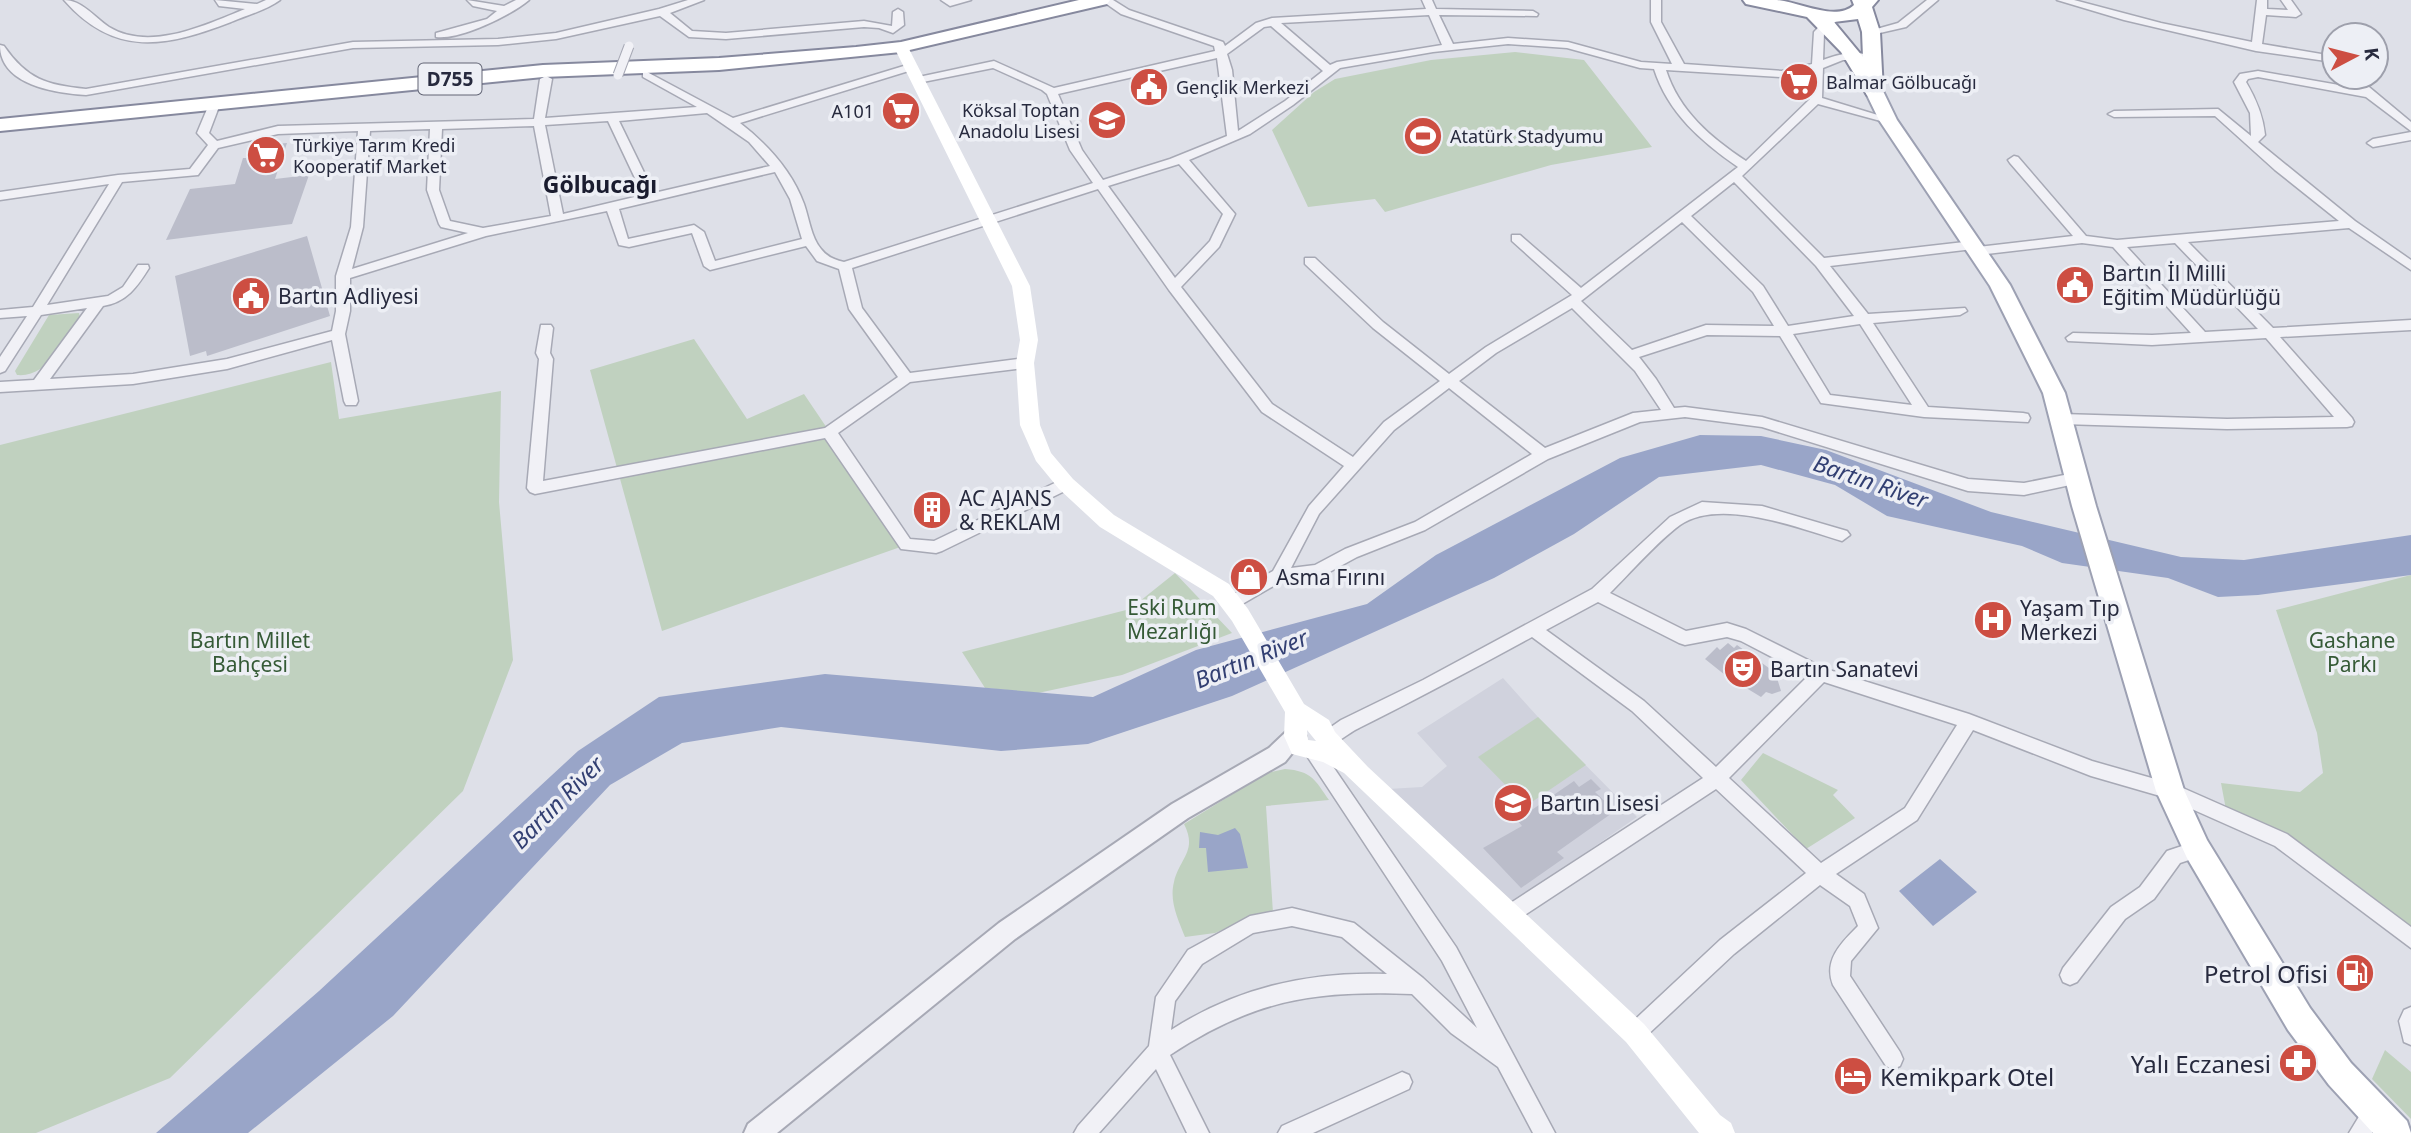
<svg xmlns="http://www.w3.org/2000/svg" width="2411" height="1133" font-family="'Noto Sans',sans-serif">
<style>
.built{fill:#d0d2dd}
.green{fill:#c0d1bf}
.water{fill:#99a5c8}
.building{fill:#bbbdca}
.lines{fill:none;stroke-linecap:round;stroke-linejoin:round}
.minor-casing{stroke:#a7a9b5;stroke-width:3}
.tertiary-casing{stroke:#a7a9b5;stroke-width:4}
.primary-casing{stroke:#9da1b3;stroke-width:4}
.trunk-casing{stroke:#86899e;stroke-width:4}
.minor{fill:#f1f1f6;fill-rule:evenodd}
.tertiary{fill:#f1f1f6;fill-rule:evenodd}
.secondary{fill:#fff;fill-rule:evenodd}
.primary{fill:#fff;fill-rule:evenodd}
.trunk{fill:#fff;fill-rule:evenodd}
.pedestrian-bridge-casing{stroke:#a7a9b5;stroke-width:11;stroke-linecap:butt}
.pedestrian-bridge{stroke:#f1f1f6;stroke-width:9}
.labels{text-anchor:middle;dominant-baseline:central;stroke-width:7;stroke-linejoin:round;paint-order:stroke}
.far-poi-label{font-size:18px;fill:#272a3e;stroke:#edeff5;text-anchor:start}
.shield{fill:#edeff5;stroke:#626575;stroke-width:2}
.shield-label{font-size:19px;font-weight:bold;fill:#272a3e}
.poi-label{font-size:21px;fill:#272a3e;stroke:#edeff5;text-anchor:start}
.park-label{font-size:21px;fill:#355a36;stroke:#edeff5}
.far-district-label{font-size:23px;font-weight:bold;fill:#1a1c2f;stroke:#edeff5}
.water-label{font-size:23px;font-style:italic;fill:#323f72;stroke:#edeff5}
.near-poi-label{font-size:24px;fill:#272a3e;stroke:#edeff5;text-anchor:end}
</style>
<rect width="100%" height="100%" fill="#dee0e8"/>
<!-- built -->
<path class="built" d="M1503 678 1538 717 1637 817 1510 905 1388 789 1422 787 1447 766 1417 733Z"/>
<!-- green -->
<path class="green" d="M1515 52 1584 60 1652 147 1551 165 1385 212 1375 199 1308 207 1272 130 1314 92 1335 79 1431 60Z
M79 313 80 317C65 339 49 378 17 375L15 371 49 315Z
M694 339 747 419 804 394 906 545 662 631 590 370Z
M331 362 339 419 501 391 499 502 513 660 463 791 170 1078 36 1133H0V445Z
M1175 573 1232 633 1122 675 1038 693 985 688 962 652 1130 609Z
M2411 575V939L2281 840 2227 815 2221 783 2300 792 2323 773 2317 733 2276 610Z
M1538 717 1586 765 1526 806 1478 757Z
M1763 753 1838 790 1833 795 1855 818 1806 849 1741 780Z
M1285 769C1312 771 1315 780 1329 800L1266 806 1273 913 1253 917 1215 933 1185 937C1178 919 1169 901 1174 882 1179 859 1198 851 1184 824L1267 773Z
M2385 1050 2411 1072V1119L2372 1079Z"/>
<!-- water -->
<path class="water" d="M1700 435 1761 436 1826 450 1991 512 2181 557 2244 560 2411 535V575L2258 595 2218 597 2168 578 2062 563 2022 546 1887 516 1835 485 1761 465 1659 477 1574 534 1494 578 1232 696 1088 744 1001 751 781 727 682 743 610 785 393 1016 248 1133H156L319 991 578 751 659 697 825 674 1093 697 1196 650 1367 604 1436 555 1620 458Z
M1235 828 1240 834 1248 868 1208 872 1206 848H1199L1200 832 1218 835Z
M1940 859 1977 892 1933 926 1899 891Z"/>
<!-- building -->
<path class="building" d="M287 143 275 179 309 175 292 224 166 240 190 189 235 184 243 158H246L252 146Z
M307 236 330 316 207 356 206 351 190 356 175 276Z
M939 498 948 514 926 523 917 506Z
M1728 643 1734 648 1737 645 1780 676 1777 678 1781 691 1772 694 1766 692 1761 697 1725 675 1705 659 1717 647 1720 650Z
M1591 779 1601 789 1595 792 1615 811 1557 852 1564 858 1521 888 1483 848 1522 826 1517 820 1574 781 1579 787Z"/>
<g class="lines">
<!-- minor casing -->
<g class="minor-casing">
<path id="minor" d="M64 0C82 0 94 17 109 27 150 52 205 25 245 9L219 6 215 0 257 4 266 0H280C267 10 247 15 231 22 166 47 115 58 64 0Z
M467 0 504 6 516 0H529C511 15 461 40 436 37V33L487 19 497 11 473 6Z
M688 0H704L670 13 692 31 726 33 864 21 892 26 893 12 898 9 903 12 904 25 893 33 879 28 864 27 726 39 689 37 660 16 556 39 498 45 353 48 86 95C55 93 0 85 0 45L4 46C27 79 46 85 86 89L353 42 498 39 556 33 659 9Z
M941 0H971L950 6Z
M1101 0H1113L1129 10 1223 42 1225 46 1256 23 1272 18 1426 9 1422 0H1432L1436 9 1533 11 1538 14 1537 16 1439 15 1453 44 1508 38 1568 42 1641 62 1672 64 1651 22V0H1661V22L1684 64 1782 71 1812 64 1814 32 1830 15H1838V19L1824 33 1823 60C1837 55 1857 48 1870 57L1865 60H1843L1823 68 1822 98 1894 120 1888 123 1818 104 1742 176 1824 258 1973 241 1978 242V247L2073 236 2010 163 2008 160 2014 156 2018 157 2086 236 2117 240 2339 221 2275 170 2215 116 2114 117 2108 114 2114 111 2218 109 2251 136 2250 113 2234 82 2240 74 2258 71 2356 88 2344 77H2357L2411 122V131L2366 97 2258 77 2248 79 2246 82C2256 99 2263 115 2265 135L2258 142 2355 221 2411 260V270L2349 228 2188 242 2273 328 2411 320V330L2280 337 2352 418 2354 422 2352 426 2347 427 2227 429 2062 424 2055 419 2062 414 2227 419 2334 417 2266 338 2152 345 2068 341 2066 338 2073 333 2152 335 2191 333 2113 247 2082 243 1978 255 1973 254V249L1830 266 1868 314 1965 308 1967 311 1960 315 1873 323 1928 407 2023 413 2028 414 2030 418 2028 422 1924 417 1821 403 1780 336 1707 335 1639 357 1656 379 1674 408 1685 407 1762 417 1968 479 2024 483 2079 472 2084 474 2086 478 2084 482 2024 495 1968 491 1762 427 1685 417 1640 422 1548 459 1425 530 1357 557 1324 575 1282 581 1232 610 1226 609 1224 604 1226 599 1273 571 1309 506 1344 466 1262 412 1169 290 1098 189 852 268 862 308 910 373 1025 358 1032 363 1025 368 910 382 838 433 910 539 934 541 1061 480H1071L1073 484 1071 488 942 551 936 553 901 549 825 438 535 494 530 492 527 488 539 359 536 353 541 325H551L553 328 550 353 553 359 543 481 825 428 898 377 849 309 839 269 817 261 806 246 710 270 704 266 692 233 629 247 619 245 607 211 486 236 350 278V311L345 334 358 401 356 405H346L344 401 332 340 227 369 133 384 0 392V382L34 380 87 308 41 315 5 371 0 373V357L27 316 0 318V310L33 307 109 184 0 200V192L118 175 190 169 208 145 197 133 210 102 220 104 209 133 217 141 278 126 534 119 540 79 546 76 552 79 545 118 697 107 643 77V73L647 72 733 118 907 65H915V69L740 123C767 144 792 171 804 204 809 218 811 237 821 249 827 257 835 260 844 262L1093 183 1070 150 1047 94 1042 90 993 68 918 83 914 82V78L994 61 1054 88 1215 51 1214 46 1121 14ZM1429 15 1442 45 1337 62 1330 65 1281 23ZM1271 26 1323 71 1285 101 1238 131 1232 70 1227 54 1264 27ZM1508 44 1567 48 1640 68 1654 69C1668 113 1702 142 1738 167L1581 288 1520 235H1512V241L1572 295 1486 347 1449 374 1383 322 1315 258H1305V264L1373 328 1440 381 1384 422 1353 457 1272 404 1181 287 1219 247 1235 214 1189 160 1250 134 1293 105 1340 68 1433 52ZM1217 58 1227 136 1170 159 1103 180 1082 150 1058 94ZM1666 70 1782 77 1812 71 1810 99 1746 161C1711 138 1679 111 1666 70ZM707 113 749 142 770 166 654 193 619 121ZM608 121 643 195 563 214 545 125ZM534 126 551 216 483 228 450 221 439 190 442 129ZM430 129 427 190 439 224 441 227 468 233 352 269 363 227 370 131ZM358 131 351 227 336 276V311L332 331 227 359 133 374 50 379 103 306C127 302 137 287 149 268L148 265H138L123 287 108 296 47 305 122 182 198 175 218 148 278 134ZM1179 164 1223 214 1210 241 1175 278 1108 186ZM775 172 790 199 802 239 715 261 704 232 694 225 628 239 619 209ZM1734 182 1816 266 1854 316 1788 326 1763 286 1691 216ZM1682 222 1753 292 1774 326 1706 325 1632 350 1581 301ZM2175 243 2258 329 2205 332 2127 247ZM1572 308 1635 371 1661 410 1633 413 1545 448 1459 381 1496 353ZM1860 324 1912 405 1830 395 1793 334ZM1449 388 1532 454 1415 522 1345 549 1315 565 1291 568 1319 514 1394 430Z
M1927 0H1938L1906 27 1871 35 1866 32 1898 23Z
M2057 0H2074L2161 23 2252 42 2257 0H2267V9L2288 10 2281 0H2291L2301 14 2296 17 2266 15 2262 44 2333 56 2334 66 2326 61 2256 51 2124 20Z
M2411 132V140L2373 147 2367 143 2373 139Z
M1702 502 1762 506 1847 531 1850 535 1842 541C1799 528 1720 497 1680 525 1657 542 1631 572 1610 593L1686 631 1727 623 1746 629 1826 669 1969 714 2092 761 2176 785 2287 834 2411 927V948L2275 846 2167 798 2091 776 1973 730 1917 820 1836 874 1864 894 1878 928 1851 961 1850 976 1900 1052 1903 1059 1900 1066 1893 1069 1886 1066 1833 985C1823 960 1842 942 1858 926L1850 906 1820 885 1734 954 1642 1040 1635 1043 1628 1040 1625 1033 1628 1026 1720 940 1806 873 1716 789 1517 920 1510 923 1503 920 1501 914 1503 908 1703 778 1632 711 1532 637C1475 668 1417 699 1359 728 1347 733 1334 749 1321 744L1318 739 1321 734 1341 720 1423 680 1592 589 1670 517ZM1598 602 1679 643 1685 645 1727 637 1741 641 1808 676 1716 767 1644 701 1546 630ZM1824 682 1957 725 1905 808 1821 863 1729 778Z
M1313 743 1319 746 1456 947 1555 1133H1533L1498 1067 1451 1033 1412 994C1314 990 1253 1000 1170 1055L1209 1133H1187L1156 1069 1099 1133H1074L1078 1126 1149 1046 1156 997 1188 950 1250 916 1292 908 1354 923 1423 978 1477 1028 1442 961 1307 756 1304 751 1307 746ZM1292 926 1342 937 1387 974C1310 971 1236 988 1171 1030L1175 1001 1202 964 1253 933Z
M2197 841 2204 843 2206 849 2204 855 2180 863 2154 899 2125 919 2077 982 2070 985 2063 982 2060 975 2063 968 2111 907 2140 887 2167 851Z
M2411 1007V1045L2404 1042 2399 1021 2404 1010Z
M1402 1072 1409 1075 1412 1082 1409 1089 1313 1133H1278L1282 1126Z
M2373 1102 2380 1105 2383 1112 2372 1133H2349L2366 1105Z"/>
</g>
<!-- tertiary casing -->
<g class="tertiary-casing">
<path id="tertiary" d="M1295 727 1302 730 1306 736 1285 762 1188 818 1015 939 777 1133H744L748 1124 999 923 1172 804 1269 748 1288 730Z"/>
</g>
<!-- primary casing -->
<g class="primary-casing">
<path id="primary" d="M1874 86 1883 91 1897 120 2010 285 2065 393 2096 506 2184 790 2207 840 2310 1008 2351 1063 2407 1121 2411 1133H2373L2329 1085 2288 1030 2187 858 2156 791 2072 506 2043 393 1990 286 1879 120 1865 91Z"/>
</g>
<!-- trunk casing -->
<g class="trunk-casing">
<path id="trunk" d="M1079 0H1110L1107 4 901 52 719 70 543 77 0 131V119L543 65 719 58 856 47 901 42Z
M1743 0C1754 0 1766 0 1777 0 1799 2 1836 22 1854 5L1852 0H1878L1872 7 1880 32 1883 91 1874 97 1867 95 1841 52 1807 17 1746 4ZM1858 19 1862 32 1863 57 1834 22Z"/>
</g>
<!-- minor -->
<use href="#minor" class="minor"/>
<!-- tertiary -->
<use href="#tertiary" class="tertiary"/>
<!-- secondary -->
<path class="secondary" d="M901 43 908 47 1030 286 1038 340 1034 363 1040 425 1051 453 1073 479 1114 515 1229 584 1248 609 1304 704 1329 720 1335 732 1368 767 1644 1024 1720 1115 1731 1123 1735 1133H1699L1626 1042 1344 773 1323 762 1292 754 1284 736 1285 712 1232 621 1213 596 1100 527 1059 489 1036 461 1020 425 1016 363 1020 340 1012 286 894 47ZM1307 730 1316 741 1308 740Z"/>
<!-- primary -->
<use href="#primary" class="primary"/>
<!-- trunk -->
<use href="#trunk" class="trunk"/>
<!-- pedestrian-bridge casing -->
<g class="pedestrian-bridge-casing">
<path id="pedestrian-bridge" d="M618 75 629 46"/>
</g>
<!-- pedestrian-bridge -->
<use href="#pedestrian-bridge" class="pedestrian-bridge"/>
</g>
<!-- icons -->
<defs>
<g id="supermarket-disc" transform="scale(2.0125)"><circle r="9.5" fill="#cd4e42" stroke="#edeff5"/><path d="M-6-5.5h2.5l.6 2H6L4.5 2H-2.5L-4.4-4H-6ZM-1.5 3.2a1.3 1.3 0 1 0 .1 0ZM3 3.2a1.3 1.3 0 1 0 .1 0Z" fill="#fff"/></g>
<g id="civic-disc" transform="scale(2.0125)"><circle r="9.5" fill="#cd4e42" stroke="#edeff5"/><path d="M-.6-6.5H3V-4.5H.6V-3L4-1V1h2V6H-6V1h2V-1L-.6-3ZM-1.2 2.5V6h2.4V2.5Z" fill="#fff"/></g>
<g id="school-disc" transform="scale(2.0125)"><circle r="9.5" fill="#cd4e42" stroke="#edeff5"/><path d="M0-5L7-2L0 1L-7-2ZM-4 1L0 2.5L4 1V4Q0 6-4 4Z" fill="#fff"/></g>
<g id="stadium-disc" transform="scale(2.0125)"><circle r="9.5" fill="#cd4e42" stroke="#edeff5"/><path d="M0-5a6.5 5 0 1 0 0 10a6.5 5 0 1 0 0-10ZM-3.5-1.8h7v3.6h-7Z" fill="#fff"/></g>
<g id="building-disc" transform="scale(2.0125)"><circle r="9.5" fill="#cd4e42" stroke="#edeff5"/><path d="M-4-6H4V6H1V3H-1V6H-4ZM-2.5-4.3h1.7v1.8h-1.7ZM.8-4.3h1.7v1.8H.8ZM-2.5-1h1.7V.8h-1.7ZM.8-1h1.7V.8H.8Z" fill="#fff"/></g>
<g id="shop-disc" transform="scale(2.0125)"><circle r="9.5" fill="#cd4e42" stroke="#edeff5"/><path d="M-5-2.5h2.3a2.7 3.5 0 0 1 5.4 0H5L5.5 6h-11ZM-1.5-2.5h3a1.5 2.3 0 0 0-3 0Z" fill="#fff"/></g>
<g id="hospital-disc" transform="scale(2.0125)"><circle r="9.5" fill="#cd4e42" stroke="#edeff5"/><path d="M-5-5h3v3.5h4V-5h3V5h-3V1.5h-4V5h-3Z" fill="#fff"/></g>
<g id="theatre-disc" transform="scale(2.0125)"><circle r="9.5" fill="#cd4e42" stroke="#edeff5"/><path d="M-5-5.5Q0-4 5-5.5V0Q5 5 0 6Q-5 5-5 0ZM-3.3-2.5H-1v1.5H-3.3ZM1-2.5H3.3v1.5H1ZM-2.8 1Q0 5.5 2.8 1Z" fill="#fff"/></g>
<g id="fuel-disc" transform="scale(2.0125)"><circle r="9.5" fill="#cd4e42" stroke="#edeff5"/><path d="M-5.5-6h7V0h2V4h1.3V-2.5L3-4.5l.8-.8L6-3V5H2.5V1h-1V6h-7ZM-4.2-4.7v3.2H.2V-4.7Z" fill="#fff"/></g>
<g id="pharmacy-disc" transform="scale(2.0125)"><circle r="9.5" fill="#cd4e42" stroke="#edeff5"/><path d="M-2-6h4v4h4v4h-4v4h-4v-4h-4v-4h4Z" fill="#fff"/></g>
<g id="hotel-disc" transform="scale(2.0125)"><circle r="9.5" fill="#cd4e42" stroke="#edeff5"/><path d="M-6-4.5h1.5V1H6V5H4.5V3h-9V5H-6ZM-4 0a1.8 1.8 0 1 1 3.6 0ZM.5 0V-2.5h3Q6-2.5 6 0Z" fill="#fff"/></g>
</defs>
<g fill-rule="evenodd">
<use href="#supermarket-disc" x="1799" y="82"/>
<use href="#civic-disc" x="1149" y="87"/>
<use href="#supermarket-disc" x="901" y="111"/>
<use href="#school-disc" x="1107" y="120"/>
<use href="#stadium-disc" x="1423" y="136"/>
<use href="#supermarket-disc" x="266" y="155"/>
<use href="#civic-disc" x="2075" y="285"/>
<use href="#civic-disc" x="251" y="296"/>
<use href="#building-disc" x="932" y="510"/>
<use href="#shop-disc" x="1249" y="577"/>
<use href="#hospital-disc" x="1993" y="620"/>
<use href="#theatre-disc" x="1743" y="669"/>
<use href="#school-disc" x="1513" y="803"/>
<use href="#fuel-disc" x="2355" y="973"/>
<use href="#pharmacy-disc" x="2298" y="1063"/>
<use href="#hotel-disc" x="1853" y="1076"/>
</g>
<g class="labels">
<!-- far-poi labels -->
<g class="far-poi-label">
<text x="1826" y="82">Balmar Gölbucağı</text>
<text x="1176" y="87">Gençlik Merkezi</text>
<text x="1080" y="110" text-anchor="end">Köksal Toptan<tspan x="1080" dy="21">Anadolu Lisesi</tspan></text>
<text x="874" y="111" text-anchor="end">A101</text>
<text x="1450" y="136">Atatürk Stadyumu</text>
<text x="293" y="145">Türkiye Tarım Kredi<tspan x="293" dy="21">Kooperatif Market</tspan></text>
</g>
<!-- shield labels -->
<rect class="shield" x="418.5" y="63.5" width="63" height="31" rx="5"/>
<g class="shield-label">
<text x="450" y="79">D755</text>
</g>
<!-- poi labels -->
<g class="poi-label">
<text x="2102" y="273">Bartın İl Milli<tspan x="2102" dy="24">Eğitim Müdürlüğü</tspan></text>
<text x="278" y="296">Bartın Adliyesi</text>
<text x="959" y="498">AC AJANS<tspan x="959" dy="24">&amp; REKLAM</tspan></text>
<text x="1276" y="577">Asma Fırını</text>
<text x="2020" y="608">Yaşam Tıp<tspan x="2020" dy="24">Merkezi</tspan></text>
<text x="1770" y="669">Bartın Sanatevi</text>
<text x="1540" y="803">Bartın Lisesi</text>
</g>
<!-- park labels -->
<g class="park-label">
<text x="1172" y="607">Eski Rum<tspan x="1172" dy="24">Mezarlığı</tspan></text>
<text x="250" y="640">Bartın Millet<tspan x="250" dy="24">Bahçesi</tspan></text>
<text x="2352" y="640">Gashane<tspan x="2352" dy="24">Parkı</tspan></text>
</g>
<!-- far-district labels -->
<g class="far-district-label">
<text x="600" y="184">Gölbucağı</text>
</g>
<!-- water labels -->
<g class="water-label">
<text transform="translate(1871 481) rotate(19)">Bartın River</text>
<text transform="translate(1251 658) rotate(-22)">Bartın River</text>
<text transform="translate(557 802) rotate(-45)">Bartın River</text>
</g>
<!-- near-poi labels -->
<g class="near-poi-label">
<text x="2328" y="973">Petrol Ofisi</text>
<text x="2271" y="1063">Yalı Eczanesi</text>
<text x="1880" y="1076" text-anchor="start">Kemikpark Otel</text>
</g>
</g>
<!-- north arrow -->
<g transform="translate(2355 56) rotate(83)"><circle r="33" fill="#edeff5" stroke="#9ea0ac" stroke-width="2"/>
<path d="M0-5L12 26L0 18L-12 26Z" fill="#cd4e42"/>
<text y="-10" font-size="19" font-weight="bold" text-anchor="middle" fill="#272a3e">K</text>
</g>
</svg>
